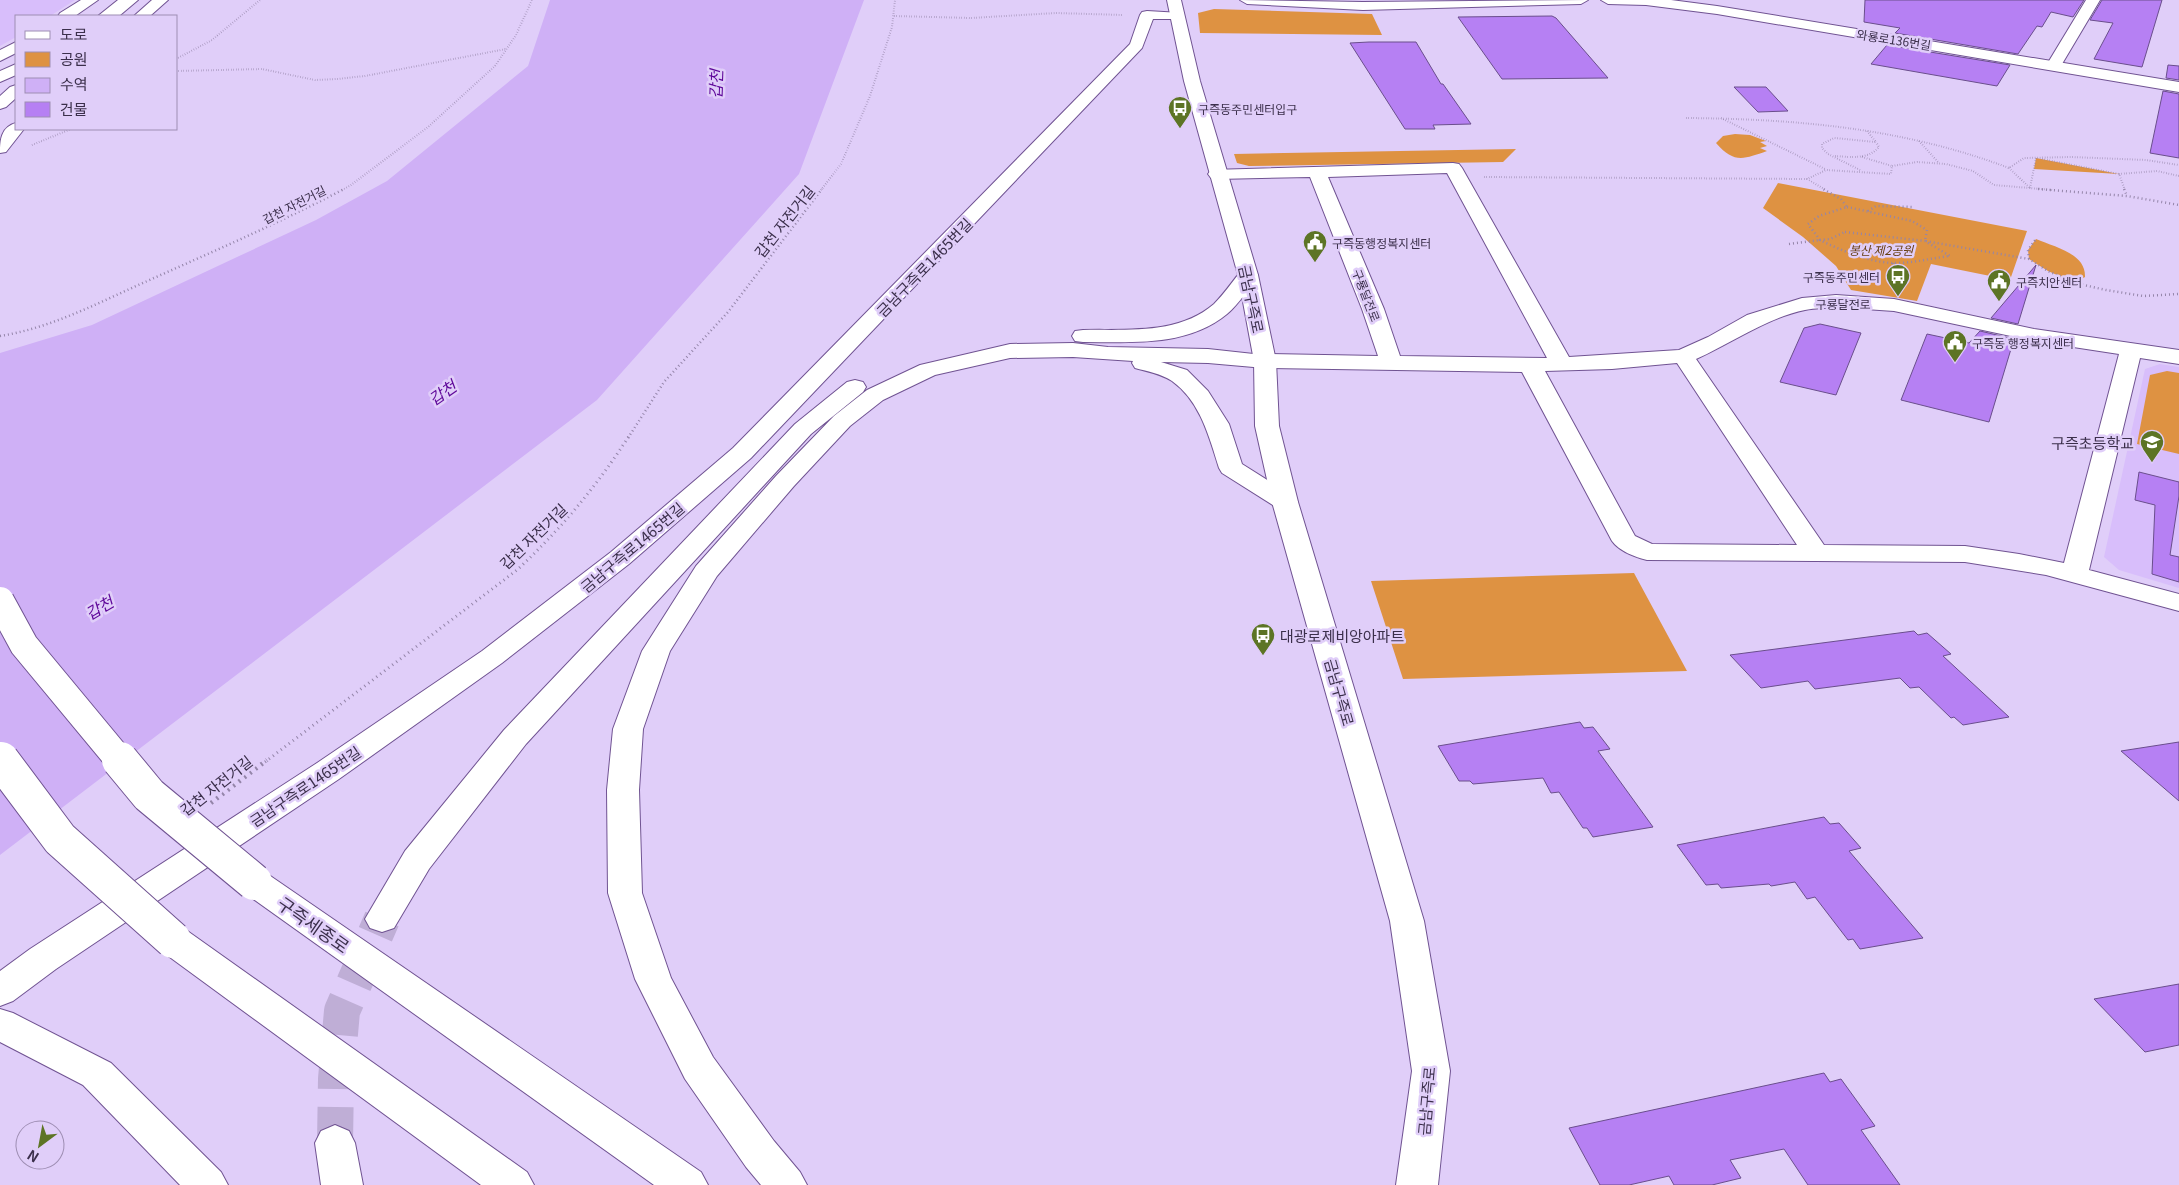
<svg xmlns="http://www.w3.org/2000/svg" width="2179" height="1185" font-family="Georgia,'Noto Sans KR',serif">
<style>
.built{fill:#d8befb}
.green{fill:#de9242}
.water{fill:#cfb0f6}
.building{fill:#b680f3;stroke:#6a4e8c}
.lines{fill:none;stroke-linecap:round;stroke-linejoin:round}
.highway-tunnel{stroke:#bfaed6;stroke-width:36;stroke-dasharray:36 18;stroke-linecap:butt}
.minor-casing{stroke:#705392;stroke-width:2}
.major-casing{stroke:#705392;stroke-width:2}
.highway-casing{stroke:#705392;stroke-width:2}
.path-far3{stroke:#9485a9;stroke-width:2;stroke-dasharray:0.5 2;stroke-linecap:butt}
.path-far2{stroke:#9485a9;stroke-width:2.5;stroke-dasharray:1 3;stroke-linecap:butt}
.path-far1{stroke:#9485a9;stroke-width:3;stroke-dasharray:1 4;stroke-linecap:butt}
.path{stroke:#9485a9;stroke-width:4.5;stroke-dasharray:2 5;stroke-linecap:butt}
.minor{fill:#fff;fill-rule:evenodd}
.major{fill:#fff;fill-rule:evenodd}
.highway{fill:#fff;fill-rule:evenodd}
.highway-bridge-far1-casing{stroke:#705392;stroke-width:30;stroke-linecap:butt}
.highway-bridge-casing{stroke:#705392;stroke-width:38;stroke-linecap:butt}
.highway-bridge-far1{stroke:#fff;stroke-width:28}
.highway-bridge{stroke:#fff;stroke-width:36}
.labels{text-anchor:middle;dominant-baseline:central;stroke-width:5;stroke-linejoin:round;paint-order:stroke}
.far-street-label{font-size:12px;fill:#3b2f4b;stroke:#e0cef9}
.far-poi-label{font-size:12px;fill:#3b2f4b;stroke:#e0cef9;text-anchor:start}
.far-park-label{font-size:12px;font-style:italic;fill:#653d10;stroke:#e0cef9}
.street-label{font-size:15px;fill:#3b2f4b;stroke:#e0cef9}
.poi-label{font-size:15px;fill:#3b2f4b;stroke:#e0cef9;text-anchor:end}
.water-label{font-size:16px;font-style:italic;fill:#5e0699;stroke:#e0cef9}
.near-street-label{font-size:18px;fill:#3b2f4b;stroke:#e0cef9}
</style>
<rect width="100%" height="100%" fill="#e0cef9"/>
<!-- built -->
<path class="built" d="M0 0H75L50 16H16V37L0 46Z
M2160 364 2179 367V588L2119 570 2104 557 2145 369Z"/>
<!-- green -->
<path class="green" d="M1214 9 1372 14 1382 35 1200 33 1198 13Z
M1735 134 1750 135 1766 141 1760 142 1767 146 1760 148 1767 151C1744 159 1734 164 1716 143L1723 136Z
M1516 149 1503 162 1249 166 1237 163 1234 154Z
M2036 158 2119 174 2034 169Z
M1778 183 2027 231 2010 280 1931 264 1917 301 1851 290 1836 266 1803 237 1763 208Z
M2036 239C2054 247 2086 253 2085 277L2075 283 2048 271 2029 259 2028 250Z
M2167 371 2179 373V454L2137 444 2150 375Z
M1634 573 1687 671 1403 679 1371 581Z"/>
<!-- water -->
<path class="water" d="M550 0H864L799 174 597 400 0 855V353L92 325 316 220 387 181 528 66Z"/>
<!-- building -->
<path class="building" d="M1865 0H2084L2073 17 2051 12 2042 27 2037 26 2018 54 1895 33 1900 28 1864 22Z
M2102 0H2162L2142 67 2094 59 2113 23 2090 20Z
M1552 16 1556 18 1608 78 1502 79 1458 17Z
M1369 42H1416L1441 84H1443L1471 124 1433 125 1435 129H1405L1350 43Z
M1887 45 2010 65 1997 86 1871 64Z
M2168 65 2179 66V80L2166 78Z
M1734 87H1766L1788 111 1758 112Z
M2163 91 2179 94V158L2150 153Z
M2036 265 2018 324 1991 318Z
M1820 324 1861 333 1836 395 1780 382 1804 328Z
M1980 331 2014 339 1989 422 1901 400 1927 334 1969 343Z
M2139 472 2179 482V496L2170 555 2179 557V582L2152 574 2155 505 2135 500Z
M1914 631 1918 635 1927 633 1951 654 1943 656 2009 717 1963 725 1954 717 1951 718 1919 687 1910 688 1900 678 1815 689 1808 681 1761 688 1730 655Z
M1580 722 1584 728 1593 727 1610 749 1598 751 1653 827 1593 837 1587 828H1583L1559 792 1551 793 1543 778 1473 784 1470 781H1459L1438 746Z
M2179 742V801L2121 751Z
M1824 817 1830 824 1839 823 1861 848 1849 851 1923 938 1860 949 1853 939 1848 940 1815 897 1807 899 1795 882 1771 886 1769 884 1721 888 1718 884 1706 885 1677 845Z
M2179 984V1045L2145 1052 2094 999Z
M1824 1073 1830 1082 1841 1079 1875 1126 1861 1130 1900 1185H1808L1784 1149 1730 1160 1741 1178 1712 1185H1674L1669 1176 1629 1185H1600L1569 1128Z"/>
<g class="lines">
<!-- highway-tunnel -->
<path class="highway-tunnel" d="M335 1143 336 1079 342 1011 382 919"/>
<!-- minor casing -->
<g class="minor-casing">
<path id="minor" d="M81 0H98L75 16H58L60 13Z
M118 0H134L114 16H98Z
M2086 0H2100L2059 69H2049L2046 66Z
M1147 11 1181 13 1183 16 1181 19H1153L1142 48 751 458 629 564 502 663 339 779 56 969 13 1001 0 1006V971L30 949 317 763 482 651 611 552 733 448 1130 44 1140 15 1142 12Z
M16 42V53L0 61V50Z
M16 64V75L0 82V71Z
M1453 163 1459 164 1462 168 1569 357 1679 350 1708 337 1747 315 1802 298 1836 295 1894 299 2034 329 2179 350V364L2140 358 2089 570 2179 594V611L2046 575 1965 562 1647 560C1635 557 1619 551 1612 541L1522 372 1265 368 1257 366 1254 361 1257 356 1265 354 1378 356 1362 309 1310 177 1217 179 1211 178 1208 174 1211 170ZM1447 173 1547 358 1400 356 1384 309 1328 177ZM1836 307 1894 311 2034 341 2119 354 2064 563 2019 554 1965 546 1824 545 1696 359C1732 343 1766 318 1805 310 1815 308 1826 308 1836 307ZM1677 363 1797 545 1652 544 1635 536 1545 371 1612 369Z
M0 1009 13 1013 111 1063 221 1172 228 1185H180L83 1085 0 1042Z"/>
</g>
<!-- major casing -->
<g class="major-casing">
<path id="major" d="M1167 0H1181L1200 81 1258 275 1276 361 1279 426 1298 502 1424 921 1450 1071 1438 1185H1396L1412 1071 1390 921 1272 502 1255 426 1254 361 1238 275 1184 81Z
M1240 0 1363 2 1588 0 1581 4 1363 10 1247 4Z
M1601 0H1671L1717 6 2179 82V92L1717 14 1646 5 1608 4Z"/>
</g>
<!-- highway casing -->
<g class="highway-casing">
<path id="highway" d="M122 0H138L119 16H103Z
M152 0H168L150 16H134Z
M16 85V98L6 107 0 109V96L10 87Z
M16 123V129H24L6 152 0 153C0 140 1 127 16 123Z
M1248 269 1255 271 1258 275C1249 288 1239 304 1227 314 1187 347 1132 342 1083 342L1075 341 1072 336 1075 331 1083 330C1127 329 1178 335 1214 304 1224 294 1232 282 1241 271Z
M1073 343 1108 347 1208 349 1273 356 1276 361 1273 366 1265 368 1208 363 1161 362 1187 370 1208 391 1229 424 1242 464 1294 497 1298 502 1294 507 1285 510 1276 507 1222 473 1219 468C1209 436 1200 401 1172 381 1162 374 1146 371 1135 368L1132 363 1133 361 1073 357 1010 358 935 375 883 400 850 426 794 486 717 576 670 651 643 729 639 790 642 893 671 978 713 1057 774 1141 800 1172 807 1185H761L746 1167 685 1079 635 979 608 893 607 790 613 729 642 651 696 566 776 476 834 416 867 390 920 365 1010 344Z
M855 380 863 382 866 387 863 392 811 434 526 744 429 869 394 928 382 932 370 928 365 919 405 851 504 730 795 424 847 382Z
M254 869 266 873 701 1172 708 1185H654L242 891 237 882 242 873Z
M173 926 186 930 527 1172 534 1185H481L160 950 155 940 160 930Z
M335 1125 349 1131 355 1143 363 1185H321L315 1143 321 1131Z"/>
</g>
<!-- path-far3 -->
<path class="path-far3" d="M894 16 971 18 1056 13 1123 15
M176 59 212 40 260 0
M176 71 262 69 315 80 337 79 365 76 506 49
M1686 118C1798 119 1903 128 2009 168L2024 158 2071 157 2146 160 2179 165
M1721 118 1825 169
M1919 141 1938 162
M32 145 71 129
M1835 156C1850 157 1868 160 1879 147L1876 142
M1862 157 1892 166
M2042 159 2119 174 2125 190
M2009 168 2030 188
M1860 170 1828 154 1822 148V144L1834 138 1876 142 1867 131
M2119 174 2157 171 2179 176
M1484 177 1807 179 1826 170 1891 174 1892 166 1917 162 1946 164 1973 171 1994 185 2053 190
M1807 179 1826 190
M2030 188 2036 158
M342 190 351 185 428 127 495 66 516 35 532 0
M821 190 841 164 870 96 892 27 895 0"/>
<!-- path-far2 -->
<path class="path-far2" d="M2038 189 2127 196 2179 205
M2124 189 2127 196
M1847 207 1912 221 1927 230 1925 241 2029 259 2048 271 2075 283 2106 290 2143 296 2179 294
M1868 211 1876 206 1913 207
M1845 232 1925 241 1950 256C1931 258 1910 264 1891 263 1867 261 1842 251 1820 240L1830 239Z
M1820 240 1808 224 1819 216 1847 207 1841 199 1823 189
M1789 244 1820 240
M2029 259 2028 250 2036 239
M1893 263 1898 284
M0 336C51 328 98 303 145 282 212 252 279 223 344 189
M628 438 664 382 728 312 822 189"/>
<!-- path-far1 -->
<path class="path-far1" d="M265 762 517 570C560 530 597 486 629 436"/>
<!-- path -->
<path class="path" d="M211 803 267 760"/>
<!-- minor -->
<use href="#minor" class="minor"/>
<!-- major -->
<use href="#major" class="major"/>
<!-- highway -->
<use href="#highway" class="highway"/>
<!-- highway-bridge-far1 casing -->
<g class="highway-bridge-far1-casing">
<path id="highway-bridge-far1" d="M0 601 24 645 121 762
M0 759 2 762"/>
</g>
<!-- highway-bridge casing -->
<g class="highway-bridge-casing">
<path id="highway-bridge" d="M1 760 60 839 173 940
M120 760 149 795 254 882"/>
</g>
<!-- highway-bridge-far1 -->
<use href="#highway-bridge-far1" class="highway-bridge-far1"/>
<!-- highway-bridge -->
<use href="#highway-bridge" class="highway-bridge"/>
</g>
<!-- icons -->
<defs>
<g id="bus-pin" transform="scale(1.25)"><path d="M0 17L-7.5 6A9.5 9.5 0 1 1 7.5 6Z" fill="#5d7425" stroke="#e0cef9"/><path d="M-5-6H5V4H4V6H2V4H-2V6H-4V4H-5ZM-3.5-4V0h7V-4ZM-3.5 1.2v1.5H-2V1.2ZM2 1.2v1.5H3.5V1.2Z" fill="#fff"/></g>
<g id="civic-pin" transform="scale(1.25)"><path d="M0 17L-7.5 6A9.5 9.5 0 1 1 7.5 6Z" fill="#5d7425" stroke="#e0cef9"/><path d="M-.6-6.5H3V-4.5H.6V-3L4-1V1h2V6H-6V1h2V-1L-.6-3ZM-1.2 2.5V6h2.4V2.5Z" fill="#fff"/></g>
<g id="school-pin" transform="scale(1.25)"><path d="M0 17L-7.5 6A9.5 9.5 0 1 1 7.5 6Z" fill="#5d7425" stroke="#e0cef9"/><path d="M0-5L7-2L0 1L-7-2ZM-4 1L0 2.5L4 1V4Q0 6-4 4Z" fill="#fff"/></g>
</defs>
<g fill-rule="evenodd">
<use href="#bus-pin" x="1180" y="108"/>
<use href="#civic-pin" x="1315" y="242"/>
<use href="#bus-pin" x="1898" y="276"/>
<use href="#civic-pin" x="1999" y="281"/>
<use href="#civic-pin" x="1955" y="342"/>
<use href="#school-pin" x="2152" y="442"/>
<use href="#bus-pin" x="1263" y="635"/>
</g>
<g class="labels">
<!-- far-street labels -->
<g class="far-street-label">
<text transform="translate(1894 39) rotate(9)">와룡로136번길</text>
<text transform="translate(294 204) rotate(-27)">갑천 자전거길</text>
<text transform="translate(1367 295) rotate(69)">구룡달전로</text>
<text x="1843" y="303">구룡달전로</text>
</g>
<!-- far-poi labels -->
<g class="far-poi-label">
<text x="1198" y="108">구즉동주민센터입구</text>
<text x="1332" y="242">구즉동행정복지센터</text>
<text x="1880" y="276" text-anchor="end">구즉동주민센터</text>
<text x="2016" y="281">구즉치안센터</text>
<text x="1972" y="342">구즉동 행정복지센터</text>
</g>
<!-- far-park labels -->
<g class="far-park-label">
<text x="1881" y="249">봉산 제2공원</text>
</g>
<!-- street labels -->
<g class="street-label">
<text transform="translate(784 221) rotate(-52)">갑천 자전거길</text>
<text transform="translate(924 267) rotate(-46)">금남구즉로1465번길</text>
<text transform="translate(1252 299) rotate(78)">금남구즉로</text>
<text transform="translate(533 536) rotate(-44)">갑천 자전거길</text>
<text transform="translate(632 547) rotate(-40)">금남구즉로1465번길</text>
<text transform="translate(1340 692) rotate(74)">금남구즉로</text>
<text transform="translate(216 785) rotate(-38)">갑천 자전거길</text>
<text transform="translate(305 786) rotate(-34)">금남구즉로1465번길</text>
<text transform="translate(1426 1101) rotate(-85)">금남구즉로</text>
</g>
<!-- poi labels -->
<g class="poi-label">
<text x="2134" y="442">구즉초등학교</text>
<text x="1280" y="635" text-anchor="start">대광로제비앙아파트</text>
</g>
<!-- water labels -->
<g class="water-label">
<text transform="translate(715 84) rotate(-88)">갑천</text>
<text transform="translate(442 392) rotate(-35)">갑천</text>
<text transform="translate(99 607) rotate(-31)">갑천</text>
</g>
<!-- near-street labels -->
<g class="near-street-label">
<text transform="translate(314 924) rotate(35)">구즉세종로</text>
</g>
</g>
<!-- legend -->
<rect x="15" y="15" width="162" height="115" fill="#e0cef9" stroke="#9e8eb3"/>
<rect x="25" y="31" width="25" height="8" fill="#ffffff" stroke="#9e8eb3"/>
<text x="60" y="40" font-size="15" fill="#3b2f4b">도로</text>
<rect x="25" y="52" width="25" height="15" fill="#de9242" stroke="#9e8eb3"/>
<text x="60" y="65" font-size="15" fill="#3b2f4b">공원</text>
<rect x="25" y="78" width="25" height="15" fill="#cfb0f6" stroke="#9e8eb3"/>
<text x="60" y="90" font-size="15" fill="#3b2f4b">수역</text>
<rect x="25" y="102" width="25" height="15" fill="#b680f3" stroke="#9e8eb3"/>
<text x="60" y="115" font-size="15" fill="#3b2f4b">건물</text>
<!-- north arrow -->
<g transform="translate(40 1145) rotate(212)"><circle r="24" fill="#e0cef9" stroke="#9e8eb3"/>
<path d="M0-4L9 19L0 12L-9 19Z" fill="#5d7425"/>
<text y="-8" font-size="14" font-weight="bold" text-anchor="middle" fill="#3b2f4b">N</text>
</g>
</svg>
